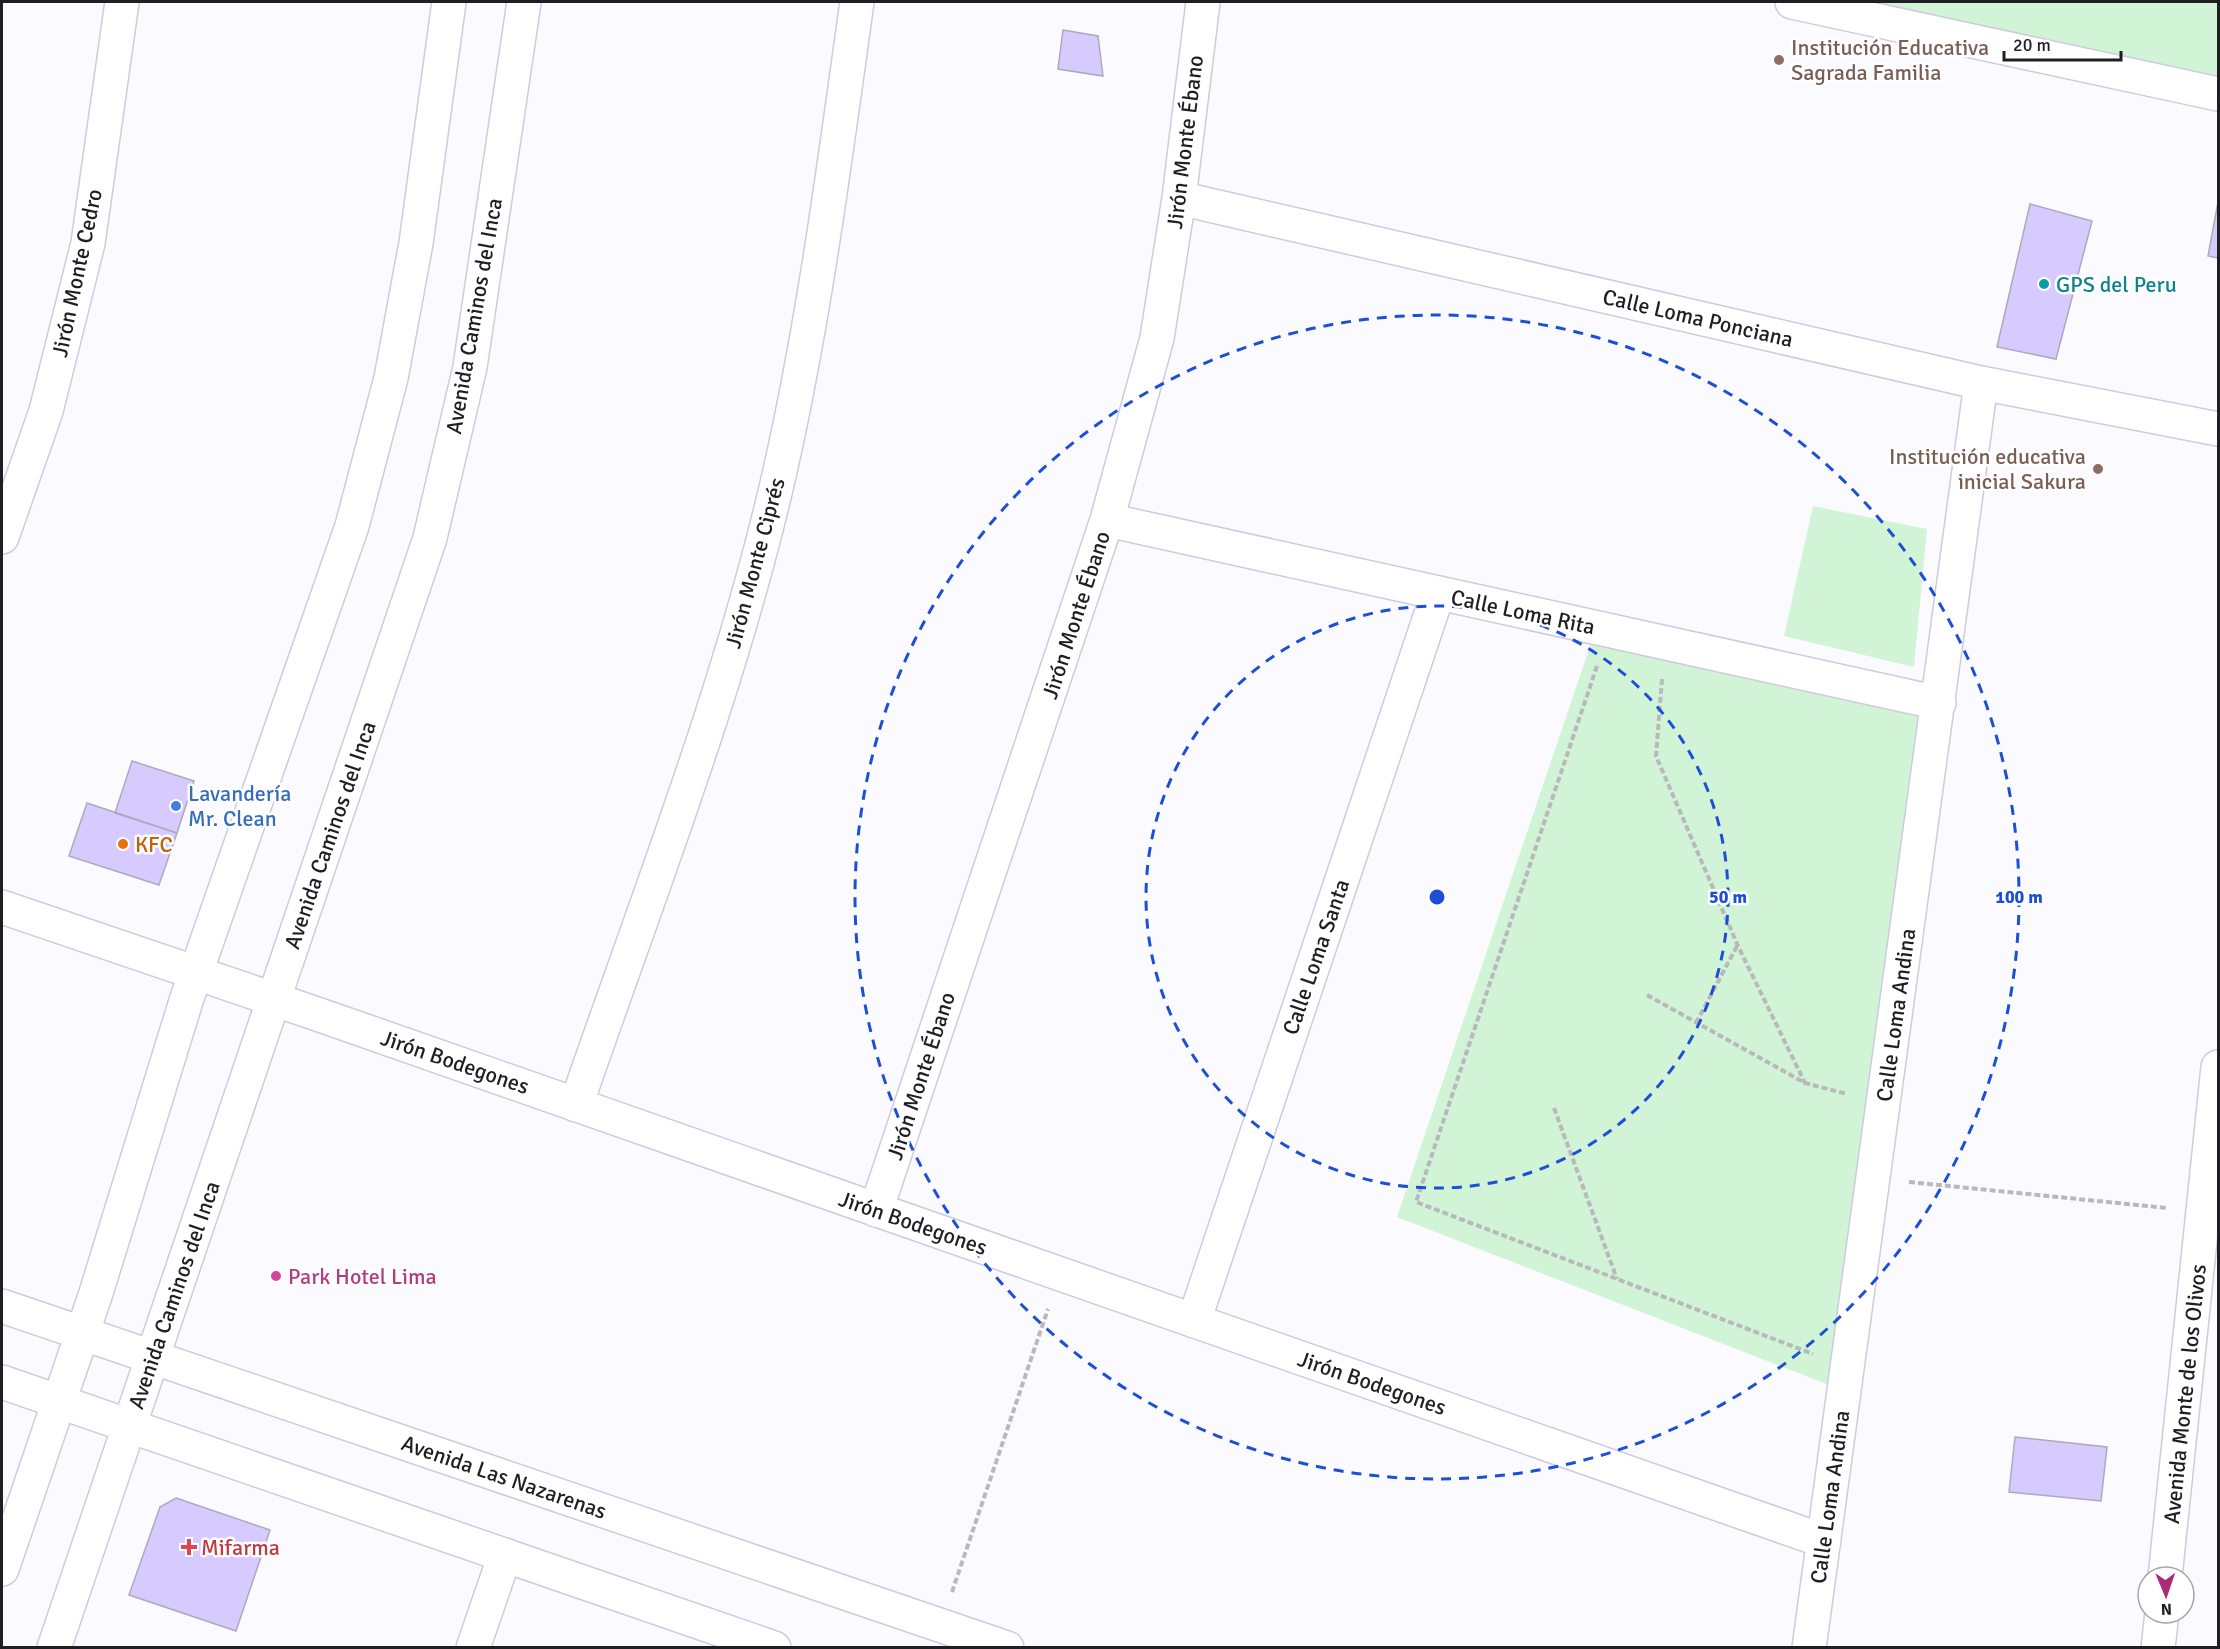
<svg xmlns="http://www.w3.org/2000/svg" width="2220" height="1649" font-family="Signika,sans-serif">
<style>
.green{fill:#d0f4d5}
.building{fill:#d6caff;stroke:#ada9bc;stroke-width:1.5}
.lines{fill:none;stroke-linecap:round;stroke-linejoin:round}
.minor-casing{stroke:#cfcbde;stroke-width:36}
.tertiary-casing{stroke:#cfcbde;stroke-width:36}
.secondary-casing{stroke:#cfcbde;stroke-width:36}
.path{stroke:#b9b8bd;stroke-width:4;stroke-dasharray:6 3;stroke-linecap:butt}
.minor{stroke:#fff;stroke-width:33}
.tertiary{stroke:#fff;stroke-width:33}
.secondary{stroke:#fff;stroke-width:33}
.ring{fill:none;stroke:#1d4ed8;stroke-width:3;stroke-dasharray:10 8}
.education-dot{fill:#8d6e63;stroke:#fff;stroke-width:2}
.culture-dot{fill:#0f9aa8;stroke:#fff;stroke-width:2}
.shop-dot{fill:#3f7fe0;stroke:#fff;stroke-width:2}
.food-dot{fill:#e8710a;stroke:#fff;stroke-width:2}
.hotel-dot{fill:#d1479c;stroke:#fff;stroke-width:2}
.health-dot{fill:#e0444e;stroke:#fff;stroke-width:2}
.labels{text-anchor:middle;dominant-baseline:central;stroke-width:5;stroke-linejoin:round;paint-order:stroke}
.education-label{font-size:22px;fill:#785e54;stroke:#fff;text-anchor:start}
.street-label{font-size:22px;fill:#201e25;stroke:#fff}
.culture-label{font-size:22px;fill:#0d838f;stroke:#fff;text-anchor:start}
.shop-label{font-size:22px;fill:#366cbe;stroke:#fff;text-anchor:start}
.food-label{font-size:22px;fill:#c56008;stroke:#fff;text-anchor:start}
.hotel-label{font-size:22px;fill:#b23c85;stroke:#fff;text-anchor:start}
.health-label{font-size:22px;fill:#be3a42;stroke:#fff;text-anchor:start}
.centre{fill:#1d4ed8;stroke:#fff;stroke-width:3}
.ring-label{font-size:18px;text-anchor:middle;font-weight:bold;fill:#1d4ed8;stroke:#fff;stroke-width:5;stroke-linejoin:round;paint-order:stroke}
</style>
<rect width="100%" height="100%" fill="#fbfbff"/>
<!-- green -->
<path class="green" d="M1844 2H2218V81Z
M1813 506 1927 529 1914 667 1784 636Z
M1591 643 1922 717 1829 1385 1397 1217Z"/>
<!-- building -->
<path class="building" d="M1063 30 1098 36 1103 76 1058 69Z
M2218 202V258L2208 256Z
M2030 204 2092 221 2056 359 1997 347Z
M132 761 194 781 177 833 115 813Z
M87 803 177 833 159 885 69 856Z
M2015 1437 2107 1447 2101 1501 2009 1492Z
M176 1498 270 1530 236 1631 129 1595 160 1507Z"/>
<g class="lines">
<!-- minor casing -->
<g class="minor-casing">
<path id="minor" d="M1179 198 1981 383 2218 429
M1107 520 1939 703
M2 537 46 411 88 243 122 2
M2 907 317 1014 1824 1541
M576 1105C648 896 731 687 780 471 815 316 835 159 857 2
M876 1210 1107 520 1157 338 1179 198 1203 2
M1194 1321 1438 593
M473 1648 505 1555
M1809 1648 1981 383"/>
</g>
<!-- tertiary casing -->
<g class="tertiary-casing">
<path id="tertiary" d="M1792 2 2218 94
M2 1306 1007 1648
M2 1382 774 1648
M2165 1577 2218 1067
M2158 1648 2162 1613"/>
</g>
<!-- secondary casing -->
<g class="secondary-casing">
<path id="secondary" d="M2 1569 96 1293 186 1001 352 526 391 378 416 243 449 2
M54 1648 430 538 470 367 524 2"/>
</g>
<!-- path -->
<path class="path" d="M1597 666 1416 1202 1813 1354
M1662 679 1656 756 1738 946 1805 1083
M1647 995 1805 1083 1847 1094
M1696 1023 1737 946
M1554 1108 1617 1279
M1909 1182 2167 1208
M952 1592 1048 1309"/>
<!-- minor -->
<use href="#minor" class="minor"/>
<!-- tertiary -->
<use href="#tertiary" class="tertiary"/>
<!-- secondary -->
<use href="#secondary" class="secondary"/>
</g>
<!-- distance rings -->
<g class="ring">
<circle cx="1437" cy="897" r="291"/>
<circle cx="1437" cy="897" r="582"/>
</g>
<!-- markers -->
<g class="education-dot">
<circle cx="1779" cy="60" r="6"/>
<circle cx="2098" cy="469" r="6"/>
</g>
<circle class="culture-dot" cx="2044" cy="284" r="6"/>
<circle class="shop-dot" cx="176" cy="806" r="6"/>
<circle class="food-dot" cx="123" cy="844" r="6"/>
<circle class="hotel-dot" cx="276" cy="1276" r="6"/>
<path class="health-dot" d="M186 1538h6v6h6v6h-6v6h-6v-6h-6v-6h6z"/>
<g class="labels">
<!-- education labels -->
<g class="education-label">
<text x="1791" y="47">Institución Educativa<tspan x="1791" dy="25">Sagrada Familia</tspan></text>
<text x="2086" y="456" text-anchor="end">Institución educativa<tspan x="2086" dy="25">inicial Sakura</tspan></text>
</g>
<!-- street labels -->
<g class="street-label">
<text transform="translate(1185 142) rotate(-83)">Jirón Monte Ébano</text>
<text transform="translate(77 273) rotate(-78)">Jirón Monte Cedro</text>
<text transform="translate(474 316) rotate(-80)">Avenida Caminos del Inca</text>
<text transform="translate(1698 318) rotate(13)">Calle Loma Ponciana</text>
<text transform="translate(755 563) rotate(-75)">Jirón Monte Ciprés</text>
<text transform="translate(1523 612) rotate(12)">Calle Loma Rita</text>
<text transform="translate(1076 615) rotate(-72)">Jirón Monte Ébano</text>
<text transform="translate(330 835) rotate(-71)">Avenida Caminos del Inca</text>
<text transform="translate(1316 957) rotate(-71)">Calle Loma Santa</text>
<text transform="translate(1896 1015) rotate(-82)">Calle Loma Andina</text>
<text transform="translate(455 1062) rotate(19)">Jirón Bodegones</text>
<text transform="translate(921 1076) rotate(-72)">Jirón Monte Ébano</text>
<text transform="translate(913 1223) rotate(19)">Jirón Bodegones</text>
<text transform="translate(174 1295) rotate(-71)">Avenida Caminos del Inca</text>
<text transform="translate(1372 1383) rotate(19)">Jirón Bodegones</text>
<text transform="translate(2185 1394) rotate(-84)">Avenida Monte de los Olivos</text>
<text transform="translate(504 1477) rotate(19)">Avenida Las Nazarenas</text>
<text transform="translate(1830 1497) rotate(-82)">Calle Loma Andina</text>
</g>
<!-- culture labels -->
<g class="culture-label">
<text x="2056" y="284">GPS del Peru</text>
</g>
<!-- shop labels -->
<g class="shop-label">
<text x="188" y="793">Lavandería<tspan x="188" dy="25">Mr. Clean</tspan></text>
</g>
<!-- food labels -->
<g class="food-label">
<text x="135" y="844">KFC</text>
</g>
<!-- hotel labels -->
<g class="hotel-label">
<text x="288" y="1276">Park Hotel Lima</text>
</g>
<!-- health labels -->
<g class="health-label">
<text x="201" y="1547">Mifarma</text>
</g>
</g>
<circle cx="1437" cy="897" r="9" class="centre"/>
<g class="ring-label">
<text x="1728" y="903">50 m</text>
<text x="2019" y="903">100 m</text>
</g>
<!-- border -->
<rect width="2220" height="1649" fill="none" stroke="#201e25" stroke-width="6"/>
<!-- north arrow -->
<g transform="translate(2166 1595) rotate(178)"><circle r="28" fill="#ffffff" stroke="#a6a5a8" stroke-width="1.5"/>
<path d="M0-4.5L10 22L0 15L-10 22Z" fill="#ab2b79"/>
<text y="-9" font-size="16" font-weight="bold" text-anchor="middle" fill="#201e25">N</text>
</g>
<!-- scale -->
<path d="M2004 51v9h117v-9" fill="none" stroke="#201e25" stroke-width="3"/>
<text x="2013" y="51" font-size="18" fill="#201e25" stroke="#ffffff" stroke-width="4.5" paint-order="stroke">20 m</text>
</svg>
